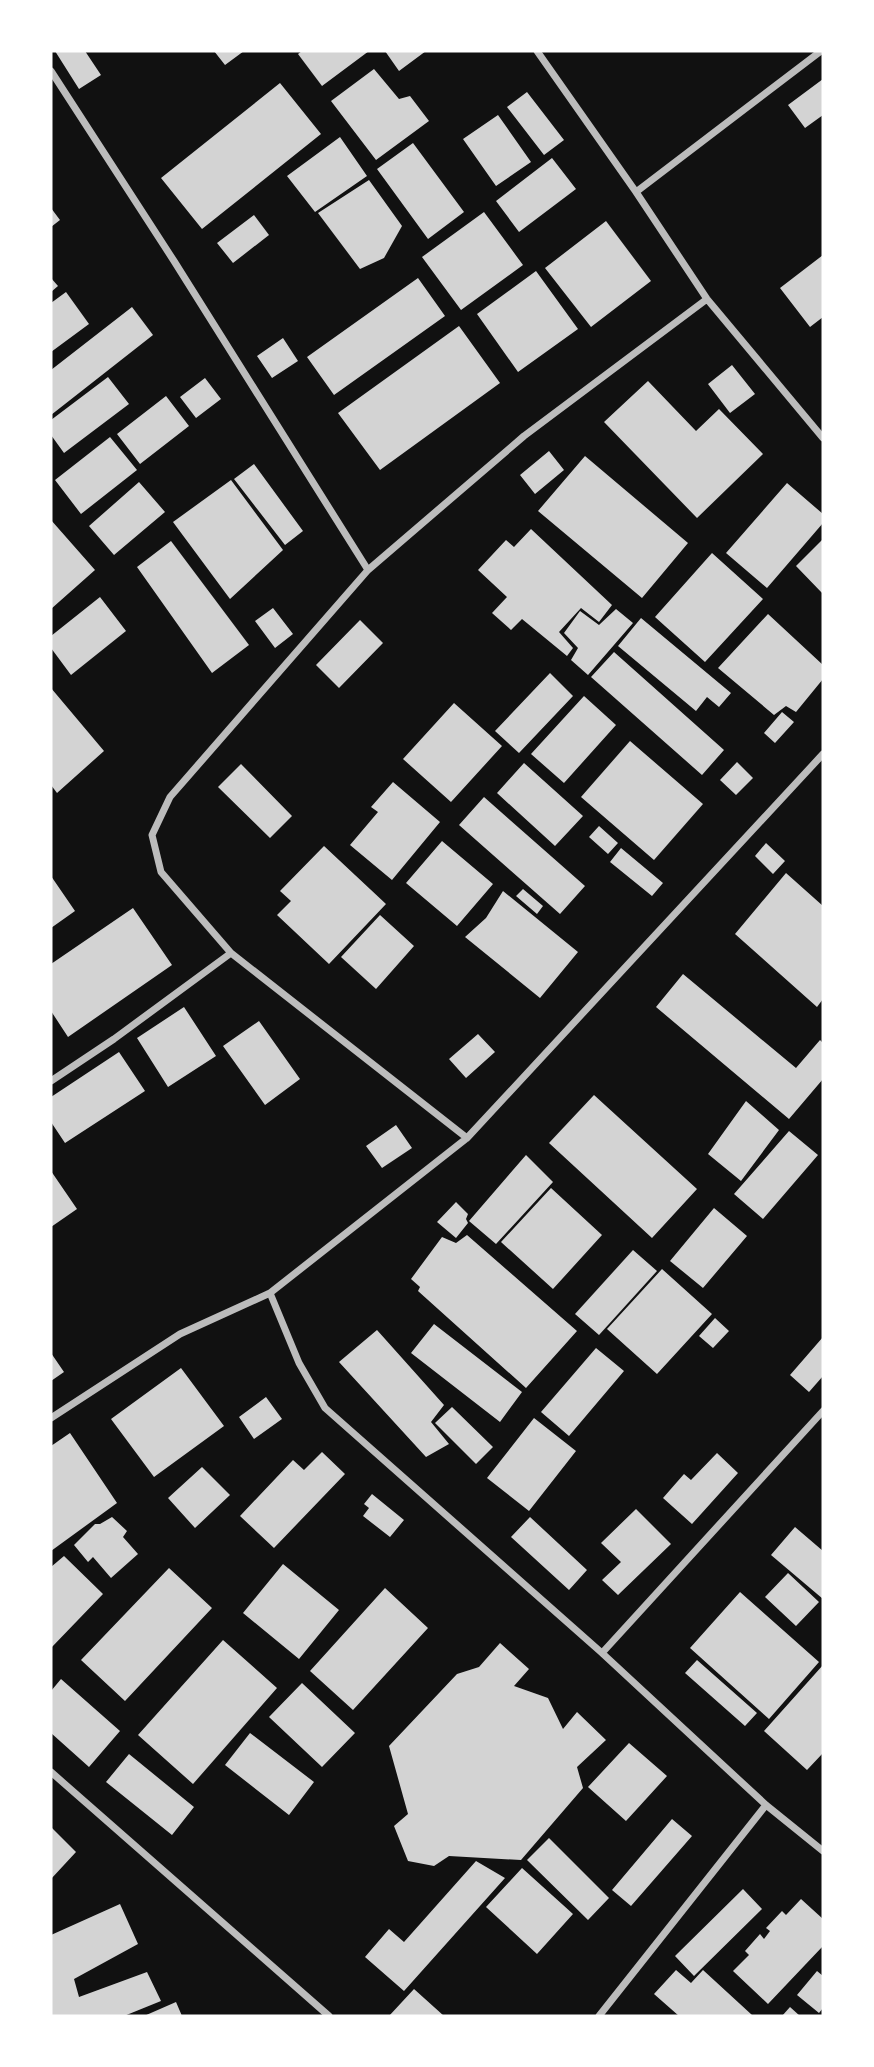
<svg xmlns="http://www.w3.org/2000/svg" width="874" height="2067" font-family="Overpass,sans-serif">
<style>
.building{fill:#d3d3d3}
.lines{fill:none;stroke-linecap:round;stroke-linejoin:round}
.minor{stroke:#bcbcbc;stroke-width:7}
</style>
<rect width="100%" height="100%" fill="#111"/>
<!-- building -->
<path class="building" d="M55 51H85L101 75 79 89Z
M214 51H244L225 65Z
M302 51H369L322 86 298 54Z
M385 51H426L399 71Z
M374 69 399 99 410 96 429 121 376 160 331 101Z
M823 79V115L805 128 788 105Z
M280 83 321 134 202 229 161 178Z
M527 92 564 140 544 155 507 107Z
M498 115 531 162 496 186 463 139Z
M340 137 367 176 315 212 287 176Z
M413 143 464 212 428 239 377 169Z
M552 158 576 189 519 232 496 201Z
M369 180 402 226 384 258 360 269 318 213Z
M51 208 60 220 51 227Z
M484 212 523 265 461 310 422 257Z
M254 215 269 235 233 263 217 243Z
M606 221 651 281 591 327 545 268Z
M823 255V317L810 327 780 288Z
M536 271 578 329 518 372 477 314Z
M51 278 58 286 51 292Z
M418 278 445 316 334 395 307 357Z
M66 292 89 324 51 352V303Z
M132 307 153 335 51 415V370Z
M459 326 500 383 380 470 338 413Z
M283 338 298 361 272 378 257 356Z
M732 365 755 394 730 413 708 384Z
M108 377 129 404 64 453 51 435V420Z
M205 378 221 399 196 418 180 397Z
M648 381 696 431 719 409 763 454 697 518 604 422Z
M166 396 189 426 140 464 117 434Z
M110 437 137 470 81 514 55 480Z
M549 451 564 470 535 494 520 475Z
M585 456 688 543 642 598 538 511Z
M254 464 303 531 285 545 234 479Z
M231 480 283 550 230 599 173 522Z
M139 482 165 512 114 555 89 526Z
M787 483 823 514V523L767 588 726 553Z
M51 520 95 570 51 609Z
M531 529 612 605 599 622 581 608 559 632 573 648 567 656 522 619 511 630 492 613 507 597 478 570 506 540 514 547Z
M823 539V594L796 566Z
M171 541 249 645 212 673 137 567Z
M712 553 763 599 705 662 655 617Z
M100 597 126 631 71 675 51 648V636Z
M273 608 293 634 275 648 255 621Z
M616 609 633 623 588 675 571 660 578 648 564 633 580 611 599 625Z
M768 614 823 665V679L796 712 786 706 774 715 718 668Z
M641 618 731 693 719 707 707 697 696 711 618 646Z
M360 620 383 643 339 688 316 665Z
M614 652 724 750 702 775 591 677Z
M550 673 573 696 519 753 495 731Z
M51 688 104 751 57 793 51 785Z
M584 696 616 725 564 783 531 754Z
M454 703 502 746 451 802 403 759Z
M782 712 794 722 775 743 764 733Z
M630 741 703 804 654 860 581 797Z
M737 762 753 778 736 795 720 780Z
M524 763 583 816 555 846 497 793Z
M241 764 292 816 270 838 218 787Z
M393 782 440 822 392 880 350 845 378 812 371 807Z
M484 797 585 886 560 914 459 825Z
M599 826 618 843 608 854 589 837Z
M442 841 493 884 457 926 406 883Z
M766 843 785 861 773 874 755 856Z
M324 846 386 904 329 964 277 915 291 901 280 891Z
M621 848 663 883 652 896 610 862Z
M786 873 823 906V999L817 1007 735 934Z
M51 876 75 911 51 928Z
M523 889 543 906 537 914 516 896Z
M503 891 578 952 540 998 465 937 486 918Z
M133 908 172 965 68 1037 51 1011V964Z
M380 915 414 946 376 989 341 957Z
M683 974 796 1068 820 1040 823 1043V1079L789 1119 656 1007Z
M184 1007 216 1056 168 1087 137 1038Z
M259 1021 300 1079 265 1105 223 1046Z
M478 1034 495 1052 466 1078 449 1059Z
M119 1052 145 1091 65 1143 51 1122V1097Z
M594 1095 697 1189 652 1238 549 1143Z
M746 1101 779 1130 741 1181 708 1154Z
M396 1125 412 1148 382 1168 366 1146Z
M789 1131 818 1155 763 1219 734 1194Z
M526 1155 553 1182 496 1244 469 1221Z
M51 1171 77 1209 51 1227Z
M551 1188 602 1235 553 1289 501 1242Z
M456 1202 468 1214 466 1219 468 1223 456 1238 437 1222Z
M714 1208 747 1236 703 1288 670 1261Z
M467 1235 577 1331 526 1388 418 1291 420 1287 411 1279 442 1237 456 1243Z
M633 1250 657 1271 599 1335 575 1314Z
M662 1269 712 1314 657 1374 607 1329Z
M715 1318 729 1331 713 1348 699 1336Z
M434 1324 522 1392 500 1422 411 1353Z
M377 1330 444 1405 431 1422 449 1444 426 1457 339 1362Z
M823 1337V1376L809 1392 790 1375Z
M596 1348 624 1371 569 1436 541 1412Z
M51 1353 64 1372 51 1381Z
M181 1368 224 1426 154 1477 111 1419Z
M266 1397 282 1419 254 1439 239 1417Z
M452 1407 493 1447 476 1464 435 1423Z
M534 1418 576 1451 529 1511 487 1478Z
M70 1433 117 1503 51 1551V1446Z
M322 1452 345 1474 274 1548 240 1516 293 1460 304 1470Z
M717 1453 738 1473 692 1524 663 1498 684 1474 691 1480Z
M202 1467 230 1495 195 1528 168 1498Z
M372 1494 404 1520 390 1537 363 1516 369 1508 364 1504Z
M636 1509 671 1544 618 1595 602 1580 621 1562 601 1543Z
M112 1517 127 1531 123 1537 138 1554 111 1578 93 1557 88 1562 74 1545 95 1524H100Z
M530 1517 587 1570 569 1590 511 1537Z
M795 1527 823 1551V1599L771 1555Z
M64 1556 103 1594 51 1648V1567Z
M283 1564 339 1610 299 1659 243 1613Z
M169 1568 212 1608 125 1701 81 1660Z
M788 1573 819 1602 796 1626 765 1597Z
M385 1588 428 1628 353 1710 310 1671Z
M740 1592 819 1662 769 1719 690 1648Z
M223 1640 277 1688 193 1784 138 1735Z
M500 1643 529 1669 514 1686 548 1698 563 1729 577 1712 606 1740 577 1767 583 1788 521 1860 449 1856 434 1866 408 1861 394 1826 408 1814 389 1746 457 1674 479 1667Z
M697 1660 757 1713 745 1726 685 1673Z
M823 1665V1753L807 1770 764 1731Z
M61 1679 120 1731 89 1767 51 1733V1691Z
M302 1683 355 1733 322 1767 269 1717Z
M250 1733 314 1782 289 1815 225 1765Z
M629 1743 667 1776 626 1821 588 1787Z
M129 1754 194 1807 172 1835 106 1782Z
M672 1819 692 1836 631 1906 612 1890Z
M51 1827 76 1852 51 1879Z
M549 1838 609 1898 588 1920 527 1860Z
M476 1861 505 1878 404 1991 365 1957 389 1929 404 1942Z
M522 1868 573 1914 537 1954 486 1907Z
M743 1889 762 1909 694 1976 675 1956Z
M801 1899 823 1919V1946L768 2004 733 1971 749 1955 745 1951 760 1934 764 1939 770 1931 766 1928 782 1911 786 1915Z
M120 1904 138 1944 74 1979 79 1997 147 1972 161 2001 124 2016H51V1935Z
M676 1970 691 1983 703 1970 752 2015 679 2016 654 1994Z
M817 1971 823 1976V2008L819 2013 797 1995Z
M414 1989 444 2016H389Z
M176 2002 182 2016H144Z
M790 2007 800 2016H782Z"/>
<g class="lines">
<!-- minor -->
<path class="minor" d="M537 51 636 192 707 299 823 438
M51 71 174 261 368 570
M636 192 821 51
M51 1081 114 1039 231 953
M467 1138 231 953 161 872 152 835 170 797 368 570 524 436 707 299
M270 1293 299 1363 325 1408 602 1653 766 1805 823 1851
M51 1418 180 1334 270 1293 467 1138 823 754
M602 1653 823 1411
M51 1772 329 2016
M599 2016 766 1805"/>
</g>
<!-- border -->
<rect width="874" height="2067" fill="none" stroke="#ffffff" stroke-width="105"/>
</svg>
